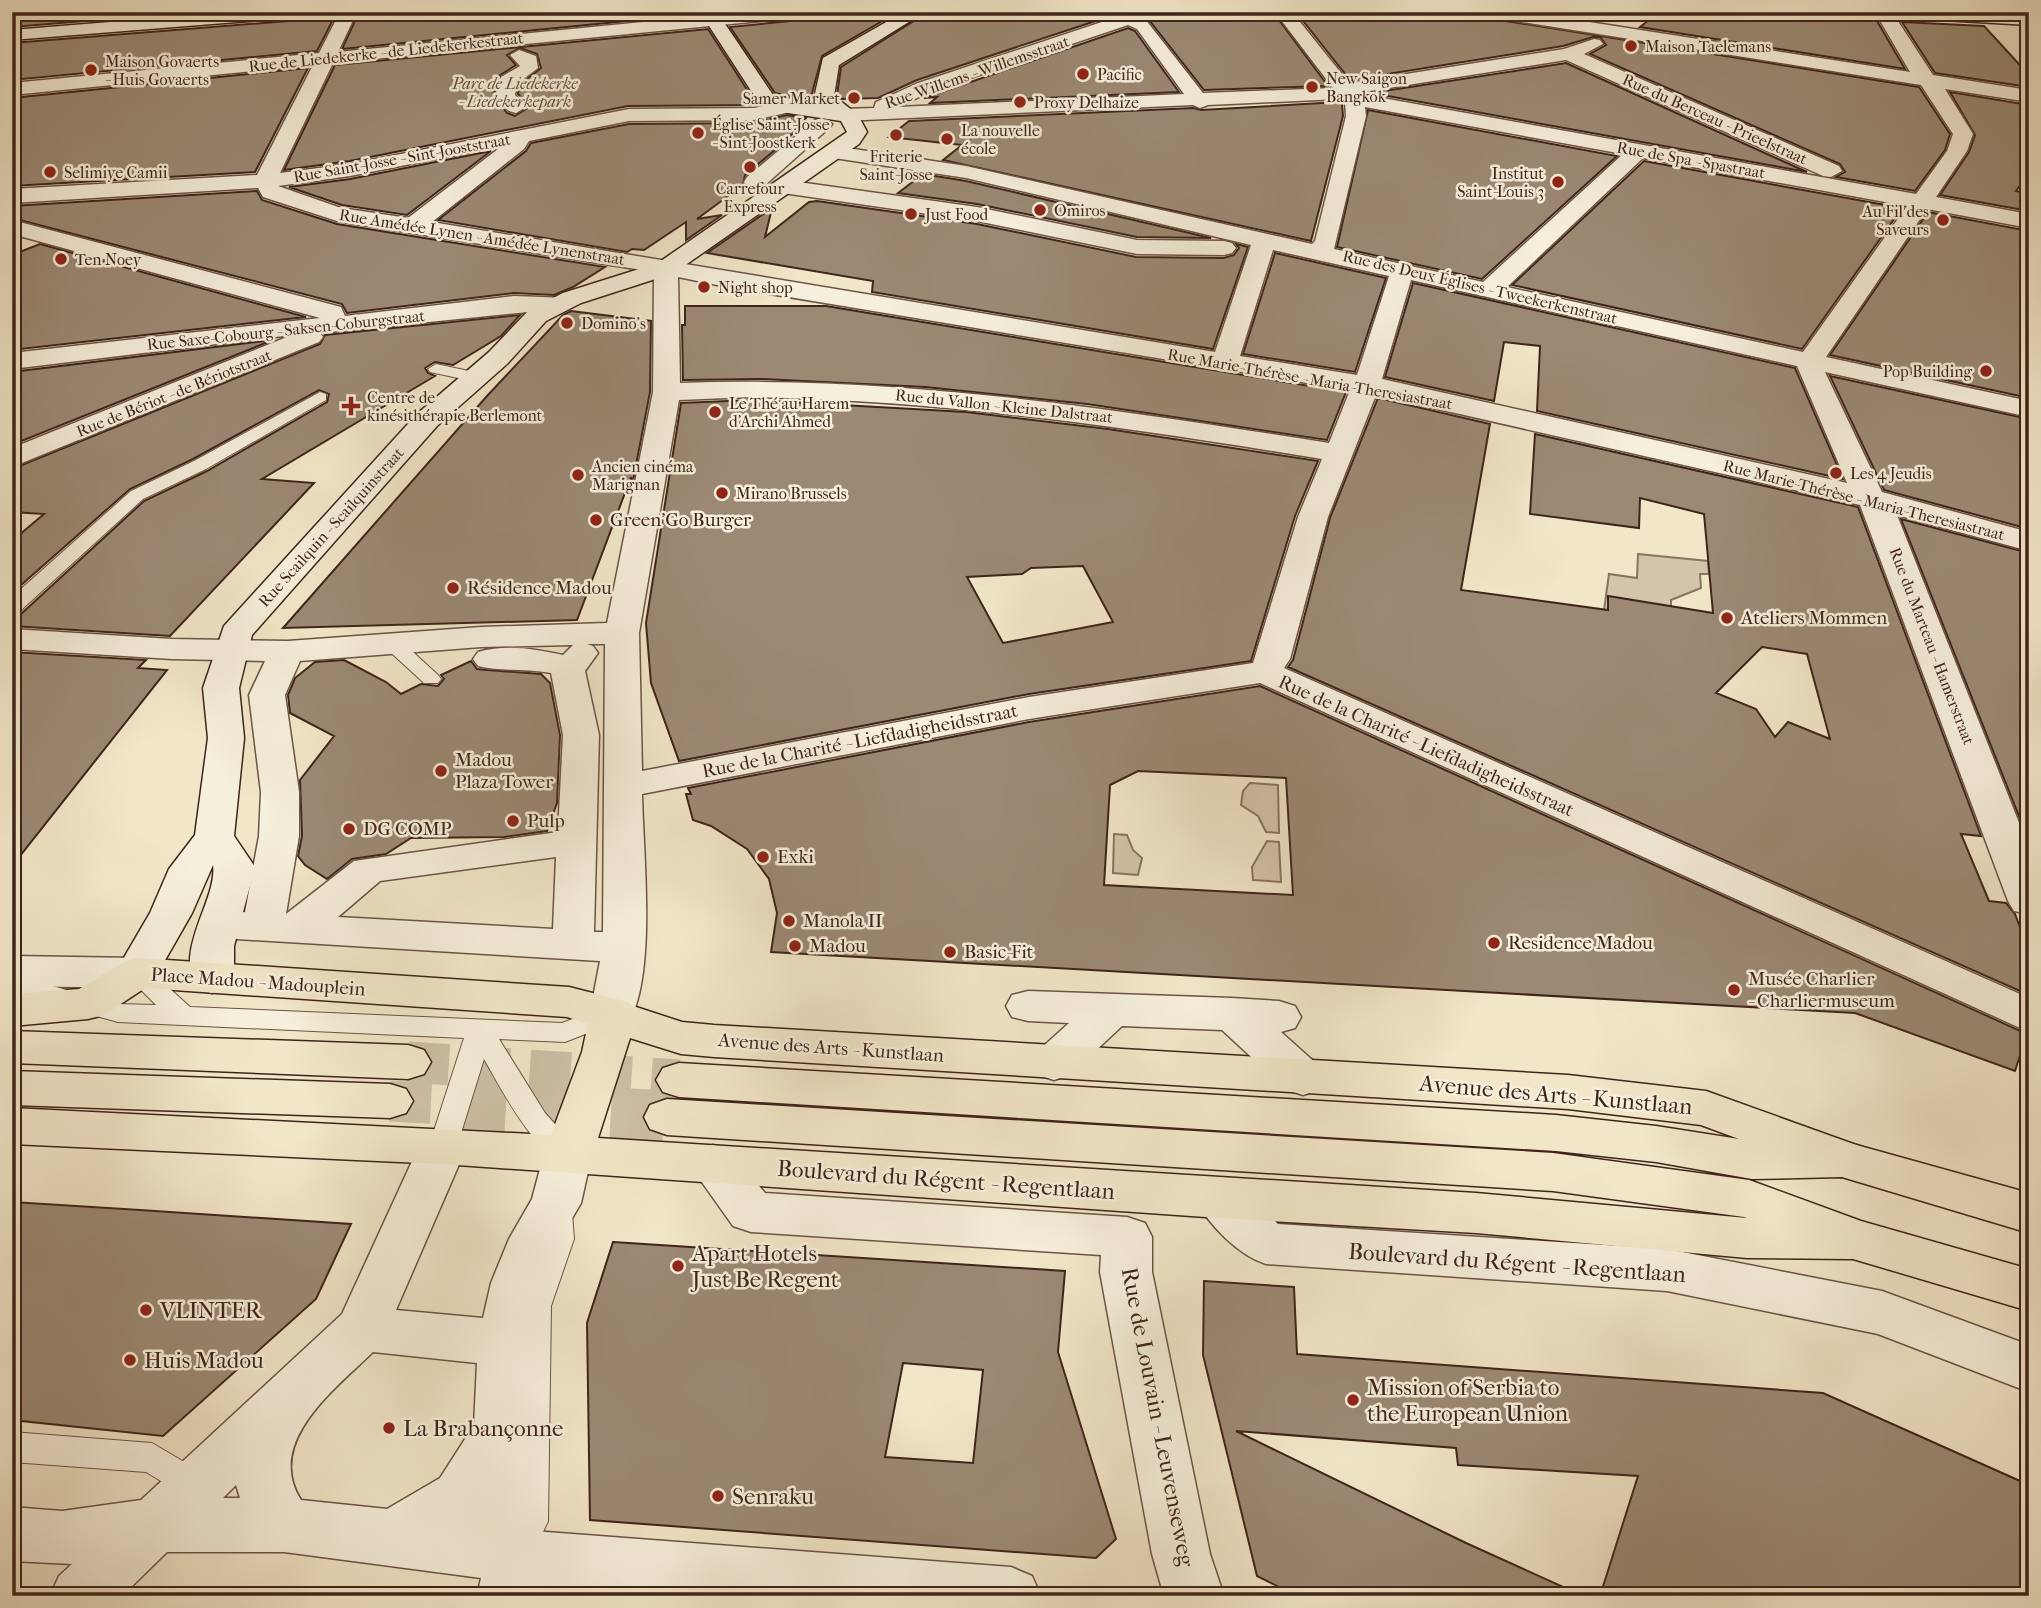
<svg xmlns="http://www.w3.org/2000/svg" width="2041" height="1608" font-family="'IM FELL French Canon',serif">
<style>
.green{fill:#d3c5aa;stroke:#887462;stroke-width:2}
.building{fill:#9b8974;stroke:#3e241a;stroke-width:2;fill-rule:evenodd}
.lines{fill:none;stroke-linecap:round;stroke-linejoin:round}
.highway-tunnel-far1{stroke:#cdbfa5;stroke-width:41;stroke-dasharray:41 20;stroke-linecap:butt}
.highway-tunnel{stroke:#cdbfa5;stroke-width:53;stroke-dasharray:53 26;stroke-linecap:butt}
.lane-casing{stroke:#6b5446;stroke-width:2}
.street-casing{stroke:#6b5446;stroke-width:3}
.secondary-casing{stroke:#3e241a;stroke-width:3}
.primary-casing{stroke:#3e241a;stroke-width:3}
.highway-casing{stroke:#3e241a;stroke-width:3}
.lane{fill:#f6efdb;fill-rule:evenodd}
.street{fill:#f6efdb;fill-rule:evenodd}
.secondary{fill:#f6efdb;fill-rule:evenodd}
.primary{fill:#f1e6c8;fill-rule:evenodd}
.highway{fill:#f1e6c8;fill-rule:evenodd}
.poi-dot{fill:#8f2418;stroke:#f6efdb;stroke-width:2.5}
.labels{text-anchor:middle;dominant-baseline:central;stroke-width:5;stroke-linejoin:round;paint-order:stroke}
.far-poi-label{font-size:16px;fill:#3e241a;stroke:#f6efdb;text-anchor:start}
.far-street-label{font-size:16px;fill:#3e241a;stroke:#f6efdb}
.far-park-label{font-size:16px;font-style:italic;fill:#634c3e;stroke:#f6efdb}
.poi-label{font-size:19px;fill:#3e241a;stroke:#f6efdb;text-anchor:start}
.street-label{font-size:19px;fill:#3e241a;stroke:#f6efdb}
.near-street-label{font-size:23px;fill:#3e241a;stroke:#f6efdb}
.near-poi-label{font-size:23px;fill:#3e241a;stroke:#f6efdb;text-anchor:start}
</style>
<rect width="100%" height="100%" fill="#f1e6c8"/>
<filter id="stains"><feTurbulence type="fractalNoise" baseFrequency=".00286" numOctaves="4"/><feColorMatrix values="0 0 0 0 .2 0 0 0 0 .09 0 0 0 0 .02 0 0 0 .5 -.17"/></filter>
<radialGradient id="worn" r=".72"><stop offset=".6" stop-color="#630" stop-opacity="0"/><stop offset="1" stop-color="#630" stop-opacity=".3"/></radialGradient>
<!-- green -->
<path class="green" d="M1638 554 1708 561 1709 574H1700L1701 588 1671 600V634L1604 610 1609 574 1637 578Z
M1250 783 1278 785 1279 833 1266 832 1258 816 1241 805 1243 791Z
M1114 834 1127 835 1133 850 1142 858 1138 875 1113 873Z
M1267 841 1279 842 1281 882 1253 880 1252 867Z"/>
<!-- building -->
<path class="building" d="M12 12H198L12 27Z
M312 12H337L317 51 12 80V43L301 20Z
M359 12H698V14L342 49Z
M812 12H898L822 56 811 97 814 101 775 93 730 27 801 20Z
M928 12H1123L917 80 878 98 842 99 837 95 841 67Z
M1161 12H1273L1328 86 1204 90 1149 20Z
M1296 12H1450L1919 87 1950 134 1945 150 1915 191 1836 177 1845 172 1840 164 1590 54 1606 45 1600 37H1593L1563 46 1350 80Z
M1659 12 1877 21 1905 69 1640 27Z
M1902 22 1984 26 2029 75V87L1935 73Z
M1128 28 1135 31 1179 92 930 103 937 97 924 98Z
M708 29 757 105 628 106 350 161 284 170 335 65ZM520 48 537 54 541 68 519 85 518 94 529 107 515 116 507 113 493 95 499 76 516 65 507 55Z
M1566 63 1807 172 1371 93Z
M308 68 255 172 12 186V98Z
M1950 92 2029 105V111L2022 113 2029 123V173L2016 191 2029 193V211L1940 195 1969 152 1975 135Z
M1339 102 1342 104 1343 116 1311 241 943 160 962 145 889 137 909 121 1193 108 1201 110Z
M1368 110 1617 156 1482 279 1337 247Z
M787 115 806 118 787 140 745 175 743 185 697 219 722 215 686 240V222L644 250 632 249 627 252 438 220 526 151 531 143 629 124 754 123Z
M491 151 407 215 342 205 289 187 350 179Z
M1644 161 1902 208 1802 349 1512 285Z
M923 174 966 181 1211 238 1137 237 977 204 898 193Z
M257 191 262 200 337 224 605 267 573 287 554 295 514 293 347 313 342 304 12 218V206Z
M817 201 977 224 1136 257 1224 258 1234 255 1239 248 1236 244 1248 247 1213 349 872 292 873 281 707 253 772 208 765 237 809 202Z
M1928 212 2029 231V398L1830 355Z
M40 244 306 317 12 350V255Z
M1275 253 1386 278 1355 372 1243 354Z
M1413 283 1795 368 1843 479 1537 411 1540 346 1504 342 1494 401 1385 377Z
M685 306H826L1346 392 1327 440 1087 404 925 387 762 379 683 380 682 325H685Z
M571 311 651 321 650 392 632 486 631 477 577 620 283 628 487 396 563 315Z
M520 315 501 336 453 365 435 362 425 368 428 373 435 376 262 479 314 483 170 636 12 626V616L21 614 144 501 207 471 327 402 329 394 319 390 193 459 130 489 12 593V541L44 514 12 512V469L320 344 325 335Z
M273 340 19 442 12 439V372Z
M1830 376 2029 419V529L1884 490Z
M1378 398 1490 424 1461 590 1608 610V596L1713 613 1704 514 1640 498 1639 528 1530 514 1535 434 1858 507 1981 836 1961 834 1989 901 2006 903 2015 914 2029 951V995L1288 667 1293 660 1330 518ZM1762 647 1807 654 1830 739 1788 722 1775 737 1756 709 1716 693Z
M752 400 966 412 1108 429 1318 461 1295 516 1251 661 1029 694 679 761 651 683 646 623 681 403ZM1083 566 1113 622 1003 643 967 577 1022 574 1031 568Z
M1901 519 2029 553V836L2026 834Z
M12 652 146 660 138 668 167 670 12 866Z
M344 660 386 682 401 694 421 684 438 686 444 679 441 675 471 661 477 669 487 670 541 674 550 683 560 735 557 803 547 831 504 837 411 838 386 854 352 859 327 879 305 865 298 856 302 836 300 780 334 736 290 713 288 695 295 678 315 662Z
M1260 686 2027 1034 2015 1071 1855 1013 771 952 777 913 769 879 747 849 711 826 693 820 686 794H691L688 788 1029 722ZM1138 771 1286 778 1293 895 1104 885 1110 785Z
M12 1202 140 1210 351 1224 316 1299 163 1436 12 1420Z
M613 1242 1065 1271 1058 1352 1116 1539 1096 1558 590 1520 587 1323ZM903 1363 983 1370 973 1463 885 1457Z
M1204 1281 1294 1287 1297 1354 1823 1393 2029 1485V1596H1600L1638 1476 1458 1465 1456 1448 1236 1431 1466 1543 1583 1596H1297L1257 1576 1203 1355Z"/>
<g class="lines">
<!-- highway-tunnel-far1 -->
<path class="highway-tunnel-far1" d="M408 1062 679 1080
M390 1101 483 1106"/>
<!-- highway-tunnel -->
<path class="highway-tunnel" d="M453 1105 667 1117"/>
<!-- lane casing -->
<g class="lane-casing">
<path id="lane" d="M436 364 483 374 485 377 477 382 430 372 428 369Z
M320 392 326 394V400L206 469 143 499 19 612 12 614V597L131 491 194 461Z
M394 639 401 641 438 675 441 679 438 683H424L387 649 384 645Z
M137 964 146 967 190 1007 562 1023 612 1004 621 1006 625 1013 621 1020 565 1042 499 1039 545 1113 582 1154 578 1162C543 1173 500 1086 484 1059L457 1146 453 1154 443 1157 433 1154 429 1146 464 1038 118 1022 12 993V975L118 1004 156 1005 124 973 128 967Z
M557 1201 567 1205 572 1213 574 1239 551 1306 548 1521 530 1561 518 1566 506 1561 501 1550 514 1521 521 1306 544 1239 542 1213 547 1205Z
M12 1432 152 1443 208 1476 213 1487 208 1498 196 1502 146 1472 12 1462Z"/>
</g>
<!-- street casing -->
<g class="street-casing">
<path id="street" d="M340 12H357L338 52 745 12H809L801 17 333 63 280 173 350 164 629 109 754 108 788 101 795 103 798 107 795 111 754 120 629 121 529 141 524 149 432 222 1215 352 1251 245 966 178 834 158 824 152 834 146 966 166 1312 244 1315 241 1346 116 1345 102 1340 99 1208 105 1200 108 1193 105 843 121 833 115 843 109 874 108 876 102 918 83 1132 12H1158L1145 19 1203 93 1333 88 1275 12H1292L1349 83 1564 49 1594 39 1600 40 1603 44 1584 54 1839 166 1842 171 1831 177 1823 176 1566 60 1357 93 1360 94 1916 194 1947 151 1953 134 1921 85 1490 17 1482 12H1525L1910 72 1875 12H1892L1933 75 2029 90V102L1945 89 1973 134 1967 151 1936 197 2029 214V228L1927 209 1826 357 2029 401V417L1825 372 1882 492 2029 532V551L1897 515 2029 848V914L2014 911 2008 901 1860 505 1376 395 1328 517 1290 659 1284 668 2029 998V1032L1260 683 1029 719 642 794C643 853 657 974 628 1024L612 1029 596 1024 590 1013 600 961 237 939 222 935 216 925 222 915 245 912 259 836 261 792 249 695 265 661 172 659 12 649V629L172 639 288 641 481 627 607 623 653 392 654 272 337 221 263 197 258 188 12 203V189L257 175 313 65 12 95V83L319 53ZM1128 25 1137 29 1184 94 898 107 932 91ZM1365 107 1623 154 1483 282 1334 249 1366 116ZM502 146 408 218 341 208 278 186 350 176ZM1643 158 1907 206 1803 352 1507 287ZM1273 250 1389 276 1357 375 1240 356ZM678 277 722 286 1350 390 1329 443C1113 409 899 375 680 383ZM1411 280 1797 366 1847 483 1382 379ZM752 397C944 400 1132 428 1322 459L1298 517 1253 663 1029 697 642 771 639 633 679 400ZM587 644H605L603 932H594L599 735 585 671 598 653 593 646ZM573 645 563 655C534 649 507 644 478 652L473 659 478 666C502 672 527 668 551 673L563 735 558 832 354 861 286 914 299 836V792L285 695 300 661 481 647ZM556 857 553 929 338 917 380 881Z
M519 50 536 56 538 68 517 84 515 95 526 107 516 113 509 111 495 96 501 77 520 66 510 55Z
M822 118 832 124 829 128 763 187H747L744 182 747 177 815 120Z
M784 180 977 207 1137 240 1224 241 1232 243 1236 248 1232 253 1224 255 1137 254 977 221 776 192 773 187 776 182Z
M12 220 341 307 345 316 514 296 568 298 571 303 568 308 320 333 323 337 319 342 12 467V448L292 335 12 369V353L320 318 12 234Z
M12 956 137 958 152 963 159 973 152 983 137 988 12 986Z
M1028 991 1232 998 1279 1001 1295 1006 1301 1017 1295 1028 1281 1032 1319 1066 1326 1078 1319 1090 1303 1095 1287 1090 1222 1030 1122 1026 1070 1075 1054 1080 1038 1075 1031 1063 1038 1051 1069 1023 1028 1021 1012 1017 1006 1006 1012 995Z
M443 1128 460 1133 467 1146 396 1310 483 1318 491 1283 509 1239 532 1199 544 1154 551 1141 568 1136 585 1141 592 1154 581 1203 557 1244 543 1283 531 1343 528 1519 533 1531 1011 1567 1032 1576 1041 1596H629L539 1587 537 1596H477L481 1578 284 1552H167L122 1596H50L59 1576 72 1564 12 1561V1507L62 1511 141 1500 342 1314 419 1146 426 1133ZM373 1352 477 1363 474 1425 440 1478 387 1509 301 1500C264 1442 336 1388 373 1352ZM236 1485 240 1498H223Z
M713 1145 730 1151 765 1193 1127 1217 1145 1223 1152 1237V1272L1210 1554 1224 1596H1164L1152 1554 1100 1272 1101 1255 751 1232 733 1226 689 1164 696 1151Z
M1220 1180 1237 1185 1278 1224 1667 1249 1882 1291 2029 1345V1392L1878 1334 1667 1291 1266 1264C1238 1255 1209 1225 1195 1199L1203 1185Z"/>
</g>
<!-- secondary casing -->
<g class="secondary-casing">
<path id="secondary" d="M233 12H309L301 17 12 40V30Z
M700 12H717L773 95 822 106 814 98 823 58 904 12H925L839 65 834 96 858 115 867 132 859 144 674 273 581 303 546 321 507 364 437 426 252 635 239 688 244 738 234 836 255 867 234 946V978L227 989 212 993 197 989C173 950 218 899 213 865L192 913 152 983 137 988 122 983 115 973 150 913 169 869 195 835 208 738 203 688 224 626 417 414 489 352 528 311 563 293 658 263 847 132 841 121 788 113 759 103Z
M1881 12 2029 15V25L1889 17Z"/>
</g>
<!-- primary casing -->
<g class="primary-casing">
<path id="primary" d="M137 958 569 987 628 1002 630 1005 682 1022 714 1025 1568 1075 1706 1091 1859 1146 1866 1159 1859 1172 1842 1177 1701 1125 1568 1109 714 1057 681 1054 630 1038 598 1138 1476 1193 1747 1218 1851 1219 1869 1225 1876 1239 1869 1253 1851 1259 1747 1258 1476 1233 1220 1218 443 1164 12 1144V1108L551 1135 582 1052 588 1024 567 1017 145 988 104 1015 88 1019 12 1026V994L79 989 122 963Z"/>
</g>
<!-- highway casing -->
<g class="highway-casing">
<path id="highway" d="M12 1031 408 1045 424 1050 431 1062 424 1074 408 1079 12 1063Z
M679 1063 1556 1115 1656 1126 1752 1141H1842L2029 1193V1233L1842 1177 1752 1179 1656 1162 1556 1151 679 1097 663 1092 656 1080 663 1068Z
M12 1071 390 1084 406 1089 413 1101 406 1113 390 1118 12 1105Z
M667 1099 1553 1153 1749 1180 1861 1221 2029 1269V1311L1853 1259 1744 1217 1553 1191 667 1135 650 1129 644 1117 650 1105Z"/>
</g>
<!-- lane -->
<use href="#lane" class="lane"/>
<!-- street -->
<use href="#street" class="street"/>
<!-- secondary -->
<use href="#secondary" class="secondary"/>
<!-- primary -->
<use href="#primary" class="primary"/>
<!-- highway -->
<use href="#highway" class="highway"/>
</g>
<!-- markers -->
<g class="poi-dot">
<circle cx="1631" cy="46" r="7"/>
<circle cx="91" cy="70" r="7"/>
<circle cx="1083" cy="74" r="7"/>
<circle cx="1312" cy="87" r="7"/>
<circle cx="854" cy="98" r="7"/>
<circle cx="1020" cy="102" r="7"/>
<circle cx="698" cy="133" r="7"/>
<circle cx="896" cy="135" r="7"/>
<circle cx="947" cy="139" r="7"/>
<circle cx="750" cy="167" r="7"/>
<circle cx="50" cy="172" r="7"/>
<circle cx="1558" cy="182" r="7"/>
<circle cx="1040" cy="210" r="7"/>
<circle cx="911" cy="214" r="7"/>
<circle cx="1943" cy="220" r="7"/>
<circle cx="61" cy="259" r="7"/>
<circle cx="704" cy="287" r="7"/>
<circle cx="567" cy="323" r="7"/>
<circle cx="1986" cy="371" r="7"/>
<path d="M347.5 395.5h7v7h7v7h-7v7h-7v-7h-7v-7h7z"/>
<circle cx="715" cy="412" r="7"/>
<circle cx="1836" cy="473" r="7"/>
<circle cx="578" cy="475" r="7"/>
<circle cx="722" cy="493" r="7"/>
<circle cx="596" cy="520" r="7"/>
<circle cx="453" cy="588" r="7"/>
<circle cx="1727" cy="618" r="7"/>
<circle cx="441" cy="771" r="7"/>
<circle cx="513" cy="821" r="7"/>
<circle cx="349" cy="829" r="7"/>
<circle cx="763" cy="857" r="7"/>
<circle cx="789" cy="921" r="7"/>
<circle cx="1494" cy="943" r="7"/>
<circle cx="795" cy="946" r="7"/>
<circle cx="950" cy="952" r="7"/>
<circle cx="1734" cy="990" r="7"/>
<circle cx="678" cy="1266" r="7"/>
<circle cx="146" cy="1310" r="7"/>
<circle cx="130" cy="1360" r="7"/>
<circle cx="1353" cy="1400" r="7"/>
<circle cx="389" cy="1428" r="7"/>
<circle cx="718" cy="1496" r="7"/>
</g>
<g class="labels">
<!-- far-poi labels -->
<g class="far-poi-label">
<text x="1645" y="46">Maison Taelemans</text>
<text x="105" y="61">Maison Govaerts<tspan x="105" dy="18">- Huis Govaerts</tspan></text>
<text x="1097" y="74">Pacific</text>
<text x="1326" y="78">New Saigon<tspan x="1326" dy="18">Bangkok</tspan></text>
<text x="840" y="98" text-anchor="end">Samer Market</text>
<text x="1034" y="102">Proxy Delhaize</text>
<text x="712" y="124">Église Saint-Josse<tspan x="712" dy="18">- Sint-Joostkerk</tspan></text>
<text x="961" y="130">La nouvelle<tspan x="961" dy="18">école</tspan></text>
<text x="896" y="156" text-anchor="middle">Friterie<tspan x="896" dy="18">Saint-Josse</tspan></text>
<text x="64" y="172">Selimiye Camii</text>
<text x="1544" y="173" text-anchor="end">Institut<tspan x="1544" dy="18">Saint-Louis 3</tspan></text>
<text x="750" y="188" text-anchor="middle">Carrefour<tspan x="750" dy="18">Express</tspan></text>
<text x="1054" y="210">Omiros</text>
<text x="1929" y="211" text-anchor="end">Au Fil des<tspan x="1929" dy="18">Saveurs</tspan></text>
<text x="925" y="214">Just Food</text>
<text x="75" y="259">Ten Noey</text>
<text x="718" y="287">Night shop</text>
<text x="581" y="323">Domino's</text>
<text x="1972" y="371" text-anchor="end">Pop Building</text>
<text x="367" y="397">Centre de<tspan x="367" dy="18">kinésithérapie Berlemont</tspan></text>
<text x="729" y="403">Le Thé au Harem<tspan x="729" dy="18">d’Archi Ahmed</tspan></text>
<text x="592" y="466">Ancien cinéma<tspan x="592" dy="18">Marignan</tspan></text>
<text x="1850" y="473">Les 4 Jeudis</text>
<text x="736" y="493">Mirano Brussels</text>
</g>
<!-- far-street labels -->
<g class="far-street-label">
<text transform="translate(386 52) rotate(-6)">Rue de Liedekerke - de Liedekerkestraat</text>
<text transform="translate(977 72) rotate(-19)">Rue Willems - Willemsstraat</text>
<text transform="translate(1715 119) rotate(24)">Rue du Berceau - Prieelstraat</text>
<text transform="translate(402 158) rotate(-10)">Rue Saint-Josse - Sint-Jooststraat</text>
<text transform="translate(1691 160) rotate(10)">Rue de Spa - Spastraat</text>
<text transform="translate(482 237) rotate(9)">Rue Amédée Lynen - Amédée Lynenstraat</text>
<text transform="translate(1480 287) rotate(13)">Rue des Deux Églises - Tweekerkenstraat</text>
<text transform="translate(286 330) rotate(-6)">Rue Saxe-Cobourg - Saksen-Coburgstraat</text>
<text transform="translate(1310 379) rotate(10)">Rue Marie-Thérèse - Maria-Theresiastraat</text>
<text transform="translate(174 393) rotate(-22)">Rue de Bériot - de Bériotstraat</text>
<text transform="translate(1004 406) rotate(6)">Rue du Vallon - Kleine Dalstraat</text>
<text transform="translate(1864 500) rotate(14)">Rue Marie-Thérèse - Maria-Theresiastraat</text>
<text transform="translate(331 527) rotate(-48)">Rue Scailquin - Scailquinstraat</text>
<text transform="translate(1932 646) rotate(69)">Rue du Marteau - Hamerstraat</text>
</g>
<!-- far-park labels -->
<g class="far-park-label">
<text x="515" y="83">Parc de Liedekerke<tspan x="515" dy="18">- Liedekerkepark</tspan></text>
</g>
<!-- poi labels -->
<g class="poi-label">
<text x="610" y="520">Green'Go Burger</text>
<text x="467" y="588">Résidence Madou</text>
<text x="1741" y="618">Ateliers Mommen</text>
<text x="455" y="760">Madou<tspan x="455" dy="22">Plaza Tower</tspan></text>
<text x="527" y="821">Pulp</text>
<text x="363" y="829">DG COMP</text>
<text x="777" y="857">Exki</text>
<text x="803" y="921">Manola II</text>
<text x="1508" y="943">Residence Madou</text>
<text x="809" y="946">Madou</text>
<text x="964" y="952">Basic-Fit</text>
<text x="1748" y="979">Musée Charlier<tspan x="1748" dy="22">- Charliermuseum</tspan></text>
</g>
<!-- street labels -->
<g class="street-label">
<text transform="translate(860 741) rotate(-11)">Rue de la Charité - Liefdadigheidsstraat</text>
<text transform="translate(1426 746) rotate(24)">Rue de la Charité - Liefdadigheidsstraat</text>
<text transform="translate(258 982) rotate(4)">Place Madou - Madouplein</text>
<text transform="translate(831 1048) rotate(4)">Avenue des Arts - Kunstlaan</text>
</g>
<!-- near-street labels -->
<g class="near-street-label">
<text transform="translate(1556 1095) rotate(5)">Avenue des Arts - Kunstlaan</text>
<text transform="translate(946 1180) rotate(4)">Boulevard du Régent - Regentlaan</text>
<text transform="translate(1517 1263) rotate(4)">Boulevard du Régent - Regentlaan</text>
<text transform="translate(1158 1417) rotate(79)">Rue de Louvain - Leuvenseweg</text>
</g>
<!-- near-poi labels -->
<g class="near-poi-label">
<text x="692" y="1253">Apart Hotels<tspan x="692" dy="26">Just Be Regent</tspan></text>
<text x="160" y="1310">VLINTER</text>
<text x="144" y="1360">Huis Madou</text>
<text x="1367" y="1387">Mission of Serbia to<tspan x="1367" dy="26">the European Union</tspan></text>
<text x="403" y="1428">La Brabançonne</text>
<text x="732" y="1496">Senraku</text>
</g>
</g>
<!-- margin -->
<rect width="2041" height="1608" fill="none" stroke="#f1e6c8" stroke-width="42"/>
<rect x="14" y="14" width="2013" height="1580" fill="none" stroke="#3e241a" stroke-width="3.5"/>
<rect x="21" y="21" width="1999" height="1566" fill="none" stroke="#3e241a" stroke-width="2"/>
<rect width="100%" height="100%" filter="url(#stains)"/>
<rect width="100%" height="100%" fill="url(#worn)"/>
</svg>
